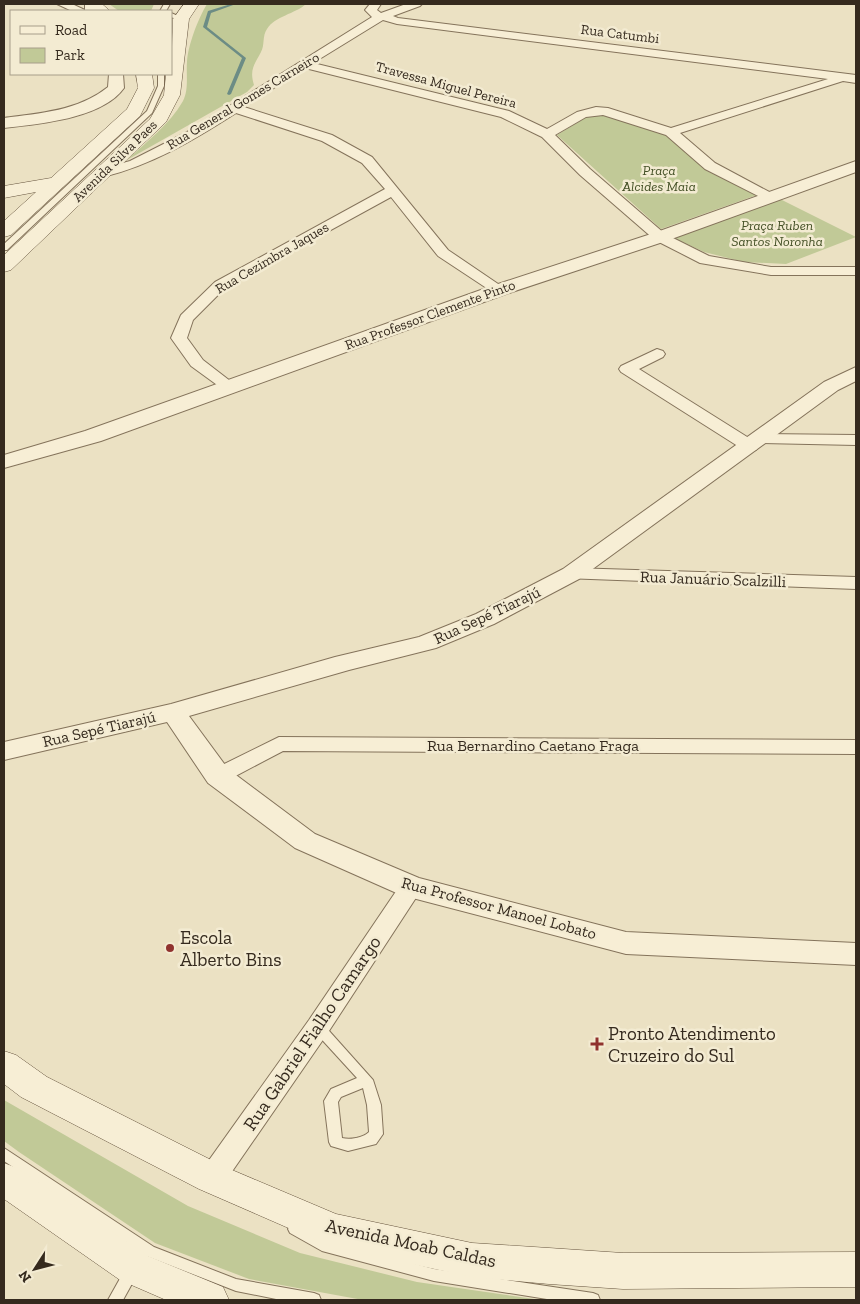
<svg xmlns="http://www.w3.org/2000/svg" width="860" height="1304" font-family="'Zilla Slab',serif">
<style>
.green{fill:#c1c997}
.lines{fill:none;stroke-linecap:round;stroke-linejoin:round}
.stream{fill:#6c8c85;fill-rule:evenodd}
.service-casing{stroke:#84735b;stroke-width:2}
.minor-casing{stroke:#84735b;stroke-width:2}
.tertiary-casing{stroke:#84735b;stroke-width:2}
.secondary-casing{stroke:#66543e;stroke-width:1}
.service{fill:#f7eed5;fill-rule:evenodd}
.minor{fill:#f7eed5;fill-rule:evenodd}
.tertiary{fill:#f7eed5;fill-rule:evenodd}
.secondary{fill:#f7eed5;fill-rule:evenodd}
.poi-dot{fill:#90322e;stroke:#f3ebd2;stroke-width:2}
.labels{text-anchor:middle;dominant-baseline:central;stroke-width:5;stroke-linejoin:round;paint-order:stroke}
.far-street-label{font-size:14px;fill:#352a1e;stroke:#f3ebd2}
.far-park-label{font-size:14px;font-style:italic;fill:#445026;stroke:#f3ebd2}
.street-label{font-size:16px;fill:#352a1e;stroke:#f3ebd2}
.near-poi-label{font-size:19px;fill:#352a1e;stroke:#f3ebd2;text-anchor:start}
.near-street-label{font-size:19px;fill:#352a1e;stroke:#f3ebd2}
</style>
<rect width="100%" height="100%" fill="#ebe1c3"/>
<!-- green -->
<path class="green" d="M109 4H154L151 11H119Z
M207 4H306C295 14 275 16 267 29 262 36 265 45 261 52 255 64 249 69 254 85L247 92 127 160C146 142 170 124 183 101 189 89 186 75 187 62 188 45 198 19 207 4Z
M595 112 665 135 707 171 757 195 661 229 557 135Z
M780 199 856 237 786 264 744 262 704 252 672 237Z
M4 1100 188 1206 300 1253 417 1282 541 1300H363L249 1279 155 1243 19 1152 4 1141Z"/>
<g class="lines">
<!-- stream -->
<path class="stream" d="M231 4H236L211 13 207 27 246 58 231 94 229 95 227 94 242 58 203 27 208 11Z"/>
<!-- service casing -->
<g class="service-casing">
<path id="service" d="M164 4H170L166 11H160Z
M171 13 183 18 184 19 181 21 171 17Z
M158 74H164V86L152 113 7 250H4V244L147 111 158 86Z
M318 1022 322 1023 373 1080 381 1105 383 1134 376 1144 348 1151 331 1146 329 1142 324 1101 331 1089 357 1078 314 1031 312 1027 314 1023ZM363 1088 367 1105 369 1132C363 1138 350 1140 342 1138L338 1102 341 1097Z
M4 1148 154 1247 236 1279 314 1293 319 1295 321 1300H281L236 1291 144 1255 4 1161Z
M295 1223 325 1240 434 1269 593 1293 598 1295 600 1300H553L434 1281 322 1251 290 1233 288 1229 290 1225Z
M132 1265 137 1266 139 1271 123 1300H108L127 1266Z"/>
</g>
<!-- minor casing -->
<g class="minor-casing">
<path id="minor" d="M57 4H72L87 11H72Z
M370 4H381L377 10 381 13 406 4H422L420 6 393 16 398 18 856 75V83L843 81 680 133 715 163 775 195 777 198 770 202 705 169 666 135 603 115 586 117 555 135 590 169 665 234 709 256 771 267H856V275H771L700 263 655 240 580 175 542 137 501 117 305 68 244 107 332 135 372 157 448 250 507 290 504 293H494L438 256 391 197 225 288 193 320 187 338 203 360 238 387 236 390H224L191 366 171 338 181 315 215 282 385 189 362 163 322 141 236 113C194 140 152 165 103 177L96 173 98 170 130 161 191 130 372 17 365 10ZM383 20 397 24 828 79 671 128 608 108 596 107 577 112 547 129 509 111 313 63Z
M657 349 663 351 665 354 663 357 639 369 752 440 754 435 760 434 856 435V445L757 443 759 446 756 450 750 451 744 450 621 372 619 369 621 366Z
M571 568 856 577V589L564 578 562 574 564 570Z
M279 737 856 740V754L283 751 226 781 218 783 210 781 207 776 210 771Z
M411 879 419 881 423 887 327 1034 222 1186 212 1190 202 1186 198 1178 202 1170 309 1020 403 881Z"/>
</g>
<!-- tertiary casing -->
<g class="tertiary-casing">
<path id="tertiary" d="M85 4H99V11H85Z
M109 74H123L124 88C102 119 38 124 4 128V118C41 113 78 111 108 87Z
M856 161V172L666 241 506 294 101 441 4 468V455L85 431 492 286 654 233Z
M856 367V381L838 390 579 579 494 624 436 648 349 670 189 716 228 769 315 834 419 878 626 932 856 943V965L626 954 401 895 295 848 208 783 167 722 4 760V742L171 704 335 657 419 637 476 614 563 569 824 382Z"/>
</g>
<!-- secondary casing -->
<g class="secondary-casing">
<path id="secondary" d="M85 4H102L110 11H92Z
M184 4H199L189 19 180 95 166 122 11 270 4 272V255L150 119 164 95 166 74H171L173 19Z
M136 74H152L154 88 140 116 11 235 4 237V221L36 192 4 198V186L51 178 127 109 138 88Z
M4 1051 16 1055 47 1077 225 1167 336 1214 472 1243 549 1248 623 1253 856 1252V1287L623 1289 549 1284 472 1277 332 1247 199 1189 21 1097 4 1084Z
M4 1163 17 1168 148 1256 223 1287 229 1300H166L120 1280 4 1199Z"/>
</g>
<!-- service -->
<use href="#service" class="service"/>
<!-- minor -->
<use href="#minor" class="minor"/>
<!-- tertiary -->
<use href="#tertiary" class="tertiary"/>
<!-- secondary -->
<use href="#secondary" class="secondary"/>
</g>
<!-- markers -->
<g class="poi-dot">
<circle cx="170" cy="948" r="5"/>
<path d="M594.5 1036.5h5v5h5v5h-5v5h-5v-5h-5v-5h5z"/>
</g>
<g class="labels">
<!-- far-street labels -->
<g class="far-street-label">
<text transform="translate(620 34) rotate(7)">Rua Catumbi</text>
<text transform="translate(446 85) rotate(15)">Travessa Miguel Pereira</text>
<text transform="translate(243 101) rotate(-31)">Rua General Gomes Carneiro</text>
<text transform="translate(115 161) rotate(-44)">Avenida Silva Paes</text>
<text transform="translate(272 258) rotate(-30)">Rua Cezimbra Jaques</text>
<text transform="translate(430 315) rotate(-20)">Rua Professor Clemente Pinto</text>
</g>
<!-- far-park labels -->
<g class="far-park-label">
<text x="659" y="170">Praça<tspan x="659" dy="16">Alcides Maia</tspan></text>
<text x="777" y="225">Praça Ruben<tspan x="777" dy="16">Santos Noronha</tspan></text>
</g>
<!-- street labels -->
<g class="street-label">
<text transform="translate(713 579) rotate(2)">Rua Januário Scalzilli</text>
<text transform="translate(487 615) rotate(-25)">Rua Sepé Tiarajú</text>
<text transform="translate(99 729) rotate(-13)">Rua Sepé Tiarajú</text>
<text x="533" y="745">Rua Bernardino Caetano Fraga</text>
<text transform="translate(499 908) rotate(15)">Rua Professor Manoel Lobato</text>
</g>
<!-- near-poi labels -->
<g class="near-poi-label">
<text x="180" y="937">Escola<tspan x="180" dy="22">Alberto Bins</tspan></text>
<text x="608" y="1033">Pronto Atendimento<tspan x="608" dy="22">Cruzeiro do Sul</tspan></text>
</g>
<!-- near-street labels -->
<g class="near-street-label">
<text transform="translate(312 1033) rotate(-56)">Rua Gabriel Fialho Camargo</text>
<text transform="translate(411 1243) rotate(12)">Avenida Moab Caldas</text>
</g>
</g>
<!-- border -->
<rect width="860" height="1304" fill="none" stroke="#352a1e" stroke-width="10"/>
<!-- legend -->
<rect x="10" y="10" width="162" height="65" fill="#f3ebd2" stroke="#a79e8a"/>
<rect x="20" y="26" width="25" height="8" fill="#f7eed5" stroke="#a79e8a"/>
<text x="55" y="35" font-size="15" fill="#352a1e">Road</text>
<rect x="20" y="48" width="25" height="15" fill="#c1c997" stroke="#a79e8a"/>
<text x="55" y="60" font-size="15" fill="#352a1e">Park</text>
<!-- north arrow -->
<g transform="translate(35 1269) rotate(234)" stroke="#f3ebd2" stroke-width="4" paint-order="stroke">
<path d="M0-4L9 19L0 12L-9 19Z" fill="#352a1e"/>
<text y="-8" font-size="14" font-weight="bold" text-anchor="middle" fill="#352a1e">N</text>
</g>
</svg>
